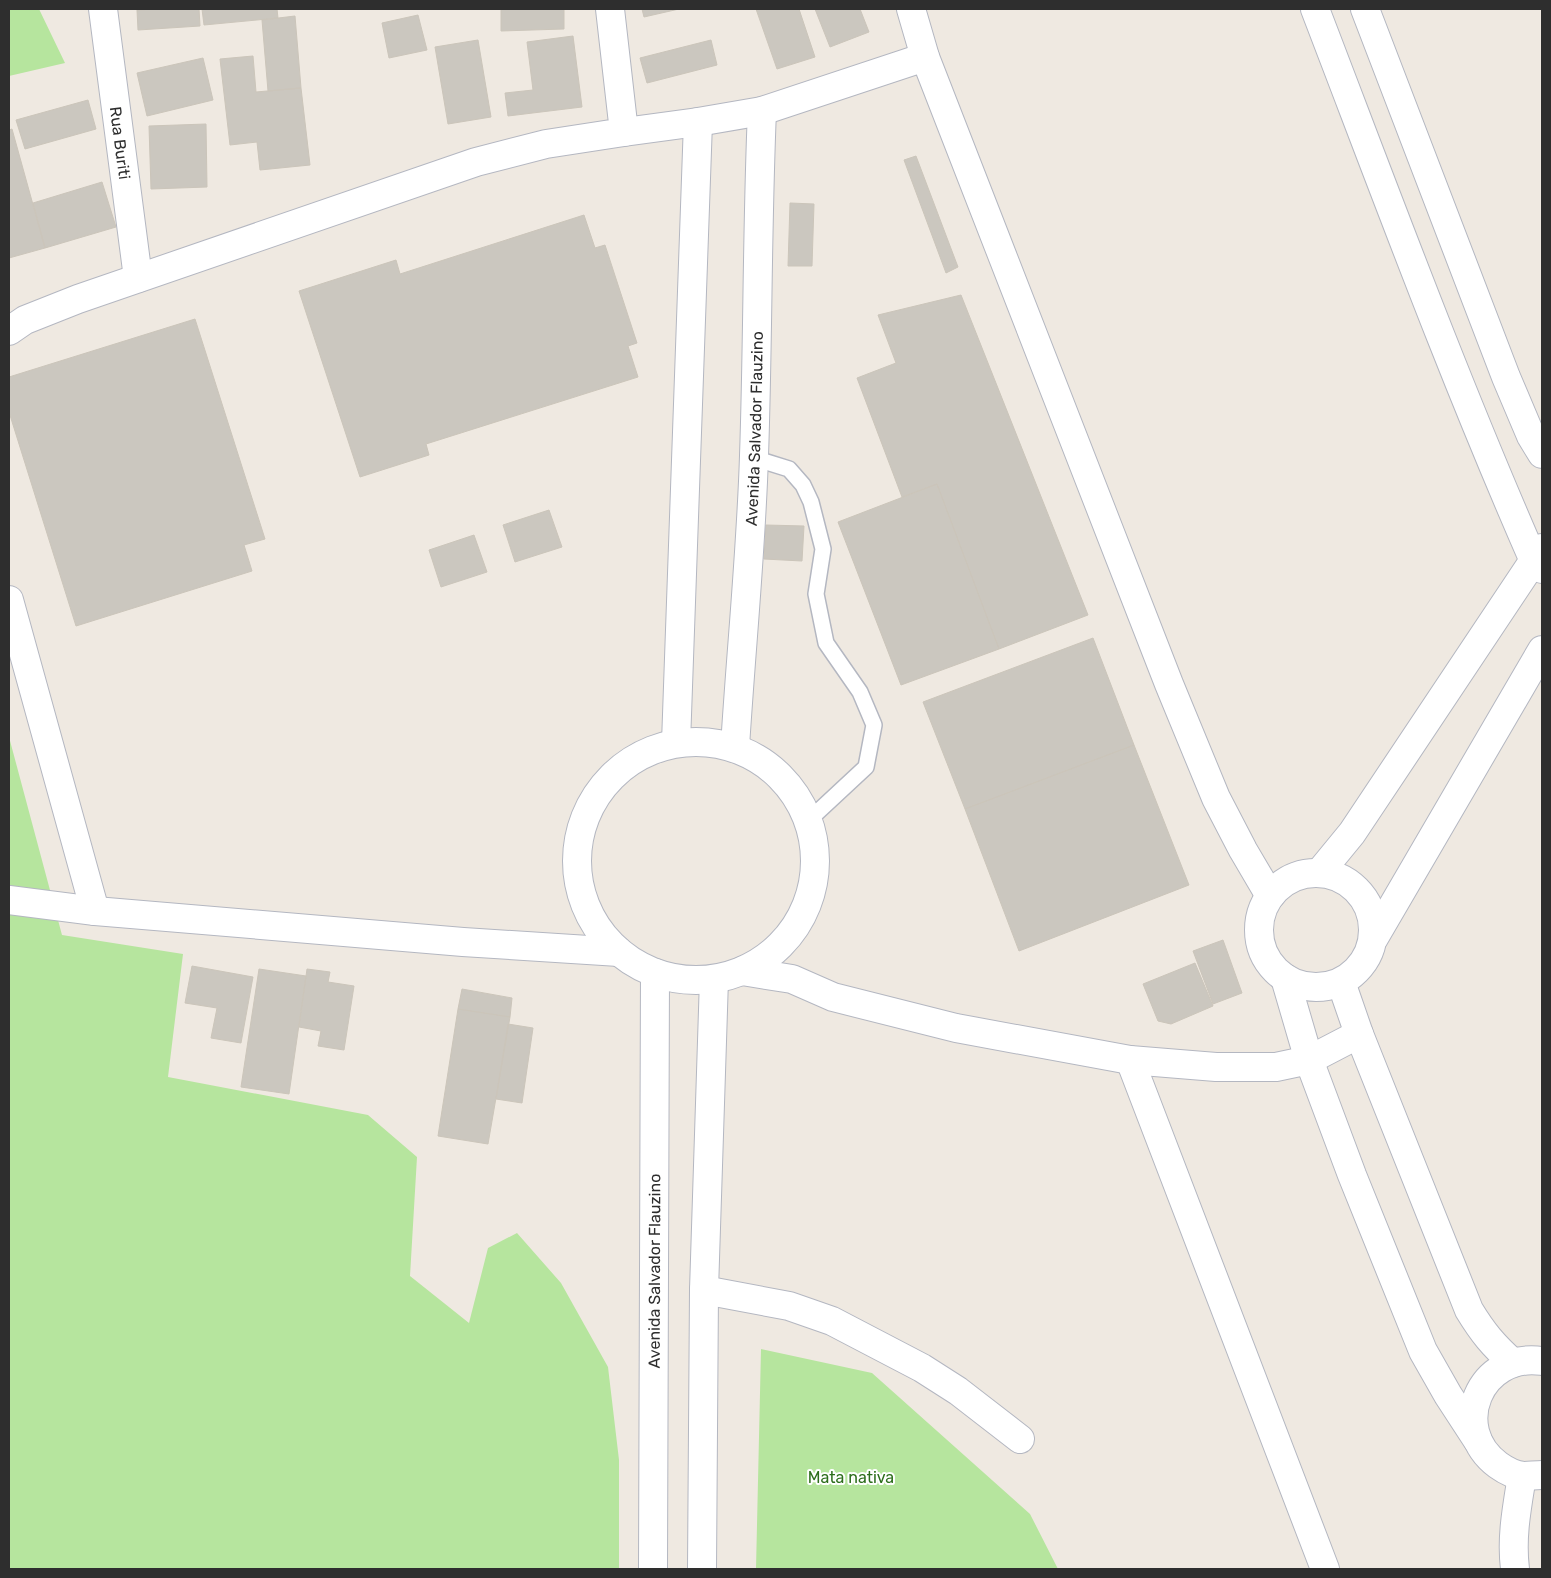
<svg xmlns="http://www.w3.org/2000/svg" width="1551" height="1578" font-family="Rubik,sans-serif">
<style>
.green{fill:#b6e59e}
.building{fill:#cbc7bf;stroke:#cbc5ba}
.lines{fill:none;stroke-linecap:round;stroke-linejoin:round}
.service-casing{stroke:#b4b7c1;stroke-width:18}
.minor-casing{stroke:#b4b7c1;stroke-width:30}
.tertiary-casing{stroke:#b4b7c1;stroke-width:30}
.service{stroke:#fff;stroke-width:15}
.minor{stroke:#fff;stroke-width:28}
.tertiary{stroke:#fff;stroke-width:28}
.labels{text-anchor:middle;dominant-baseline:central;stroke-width:4;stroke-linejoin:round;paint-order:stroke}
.street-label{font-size:16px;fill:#2e2e2e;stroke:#fff}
.park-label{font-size:16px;fill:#2c6e1b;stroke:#fff}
</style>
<rect width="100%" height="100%" fill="#efe9e1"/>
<!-- green -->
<path class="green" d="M9 9H39L65 63 9 76Z
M9 737 62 935 183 954 168 1077 368 1115 417 1157 410 1276 469 1323 488 1248 517 1233 561 1283 608 1367 619 1460V1569H9Z
M761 1349 872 1373 1030 1514 1058 1569H756Z"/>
<!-- building -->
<path class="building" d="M154 9H199L200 26 138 30 137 10Z
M202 9H277L278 18 204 25Z
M501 9H564V29L501 31Z
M642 9H679L644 17Z
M756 9H799L815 57 777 69Z
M815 9H860L869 32 830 47Z
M418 15 427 50 389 58 382 23Z
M295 16 301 88 268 91 262 20Z
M573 36 582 107 508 116 505 93 533 90 527 42Z
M478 40 491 117 448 124 435 47Z
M711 40 717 65 647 83 640 58Z
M253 56 256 92 301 88 310 165 260 170 257 142 230 145 220 59Z
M203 58 213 100 147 116 137 73Z
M88 100 96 129 25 149 16 120Z
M206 124 207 187 151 189 149 126Z
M12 129 45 248 9 258V130Z
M916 156 958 267 946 273 904 160Z
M102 182 116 227 45 248 33 203Z
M790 203 814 204 812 266H788Z
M584 215 595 248 605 245 637 343 628 346 638 377 426 444 429 455 360 477 299 291 396 260 400 274Z
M961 295 1088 615 999 649 937 484 902 497 857 378 896 363 878 315Z
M195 319 265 539 244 545 252 571 76 626 9 412V377Z
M937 484 999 649 901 685 838 522Z
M549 510 562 547 515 562 503 525Z
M766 525 804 526 802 561 764 559Z
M474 535 487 572 441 587 429 550Z
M1093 638 1134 745 965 809 923 702Z
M1134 745 1189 885 1019 951 965 809Z
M1223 940 1242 993 1213 1004 1193 951Z
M1195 963 1213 1006 1171 1024 1158 1021 1143 984Z
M192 966 253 977 241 1043 211 1038 217 1008 185 1003Z
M259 969 306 976 289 1094 241 1087Z
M307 969 330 972 328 982 354 986 344 1050 318 1046 321 1031 299 1027Z
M462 989 512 998 510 1017 458 1009Z
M458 1009 510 1017 488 1144 438 1136Z
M508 1024 533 1028 522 1103 496 1099Z"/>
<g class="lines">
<!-- service casing -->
<g class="service-casing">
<path id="service" d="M754 458 789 469 803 485 811 502 823 549 816 594 826 643 860 692 874 725 866 767 809 820"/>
</g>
<!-- minor casing -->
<g class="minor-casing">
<g id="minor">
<path id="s1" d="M103 9 138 278"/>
<path d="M911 9 925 57 1169 684 1216 798 1243 850 1270 896"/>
<path d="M1315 9C1386 194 1454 379 1534 561L1542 569"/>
<path d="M1365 9 1506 377 1531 436 1542 454"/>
<path d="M624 132 698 122 762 111 925 57"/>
<path d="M9 331 25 320 78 299 476 162 546 144 624 132 610 9"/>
<path d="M9 600 95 911"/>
<path d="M9 900 95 911 463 942 619 952"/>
<path d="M1130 1060 1325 1569"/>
<path d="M704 1290 789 1306 832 1321 922 1368 958 1391 1020 1439"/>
<path d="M1542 1361C1480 1352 1448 1428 1498 1465 1505 1470 1515 1475 1523 1476 1529 1476 1536 1475 1542 1475"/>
<path d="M1515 1569C1511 1537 1517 1507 1522 1476"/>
</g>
</g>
<!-- tertiary casing -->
<g class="tertiary-casing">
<g id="tertiary">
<circle cx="696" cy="861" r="119"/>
<path d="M676 743 698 122"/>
<path id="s2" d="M735 747C741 650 751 553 754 456 758 341 757 226 762 111"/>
<path d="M1320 872 1352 833 1542 548"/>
<circle cx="1316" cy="930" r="57"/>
<path d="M1374 938 1542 650"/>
<path d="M742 971 792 979 833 997 956 1028 1130 1060 1216 1067H1276L1309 1060 1359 1034"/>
<path d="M1285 978 1309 1060 1352 1175 1423 1351 1448 1395 1478 1441"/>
<path d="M1341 982 1359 1034 1469 1310C1483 1333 1493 1345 1513 1363"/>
<path id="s3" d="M653 1569 655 973"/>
<path d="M702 1569 704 1290 714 979"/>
</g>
</g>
<!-- service -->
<use href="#service" class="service"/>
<!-- minor -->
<use href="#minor" class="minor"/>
<!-- tertiary -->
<use href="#tertiary" class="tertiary"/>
</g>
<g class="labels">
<!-- street labels -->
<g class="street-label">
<text stroke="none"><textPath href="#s1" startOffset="135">Rua Buriti</textPath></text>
<text stroke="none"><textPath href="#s2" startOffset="319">Avenida Salvador Flauzino</textPath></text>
<text stroke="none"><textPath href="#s3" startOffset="298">Avenida Salvador Flauzino</textPath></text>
</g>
<!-- park labels -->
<g class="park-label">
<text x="851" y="1477">Mata nativa</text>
</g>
</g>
<!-- border -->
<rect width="1551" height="1578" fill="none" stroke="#2e2e2e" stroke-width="20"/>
</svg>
